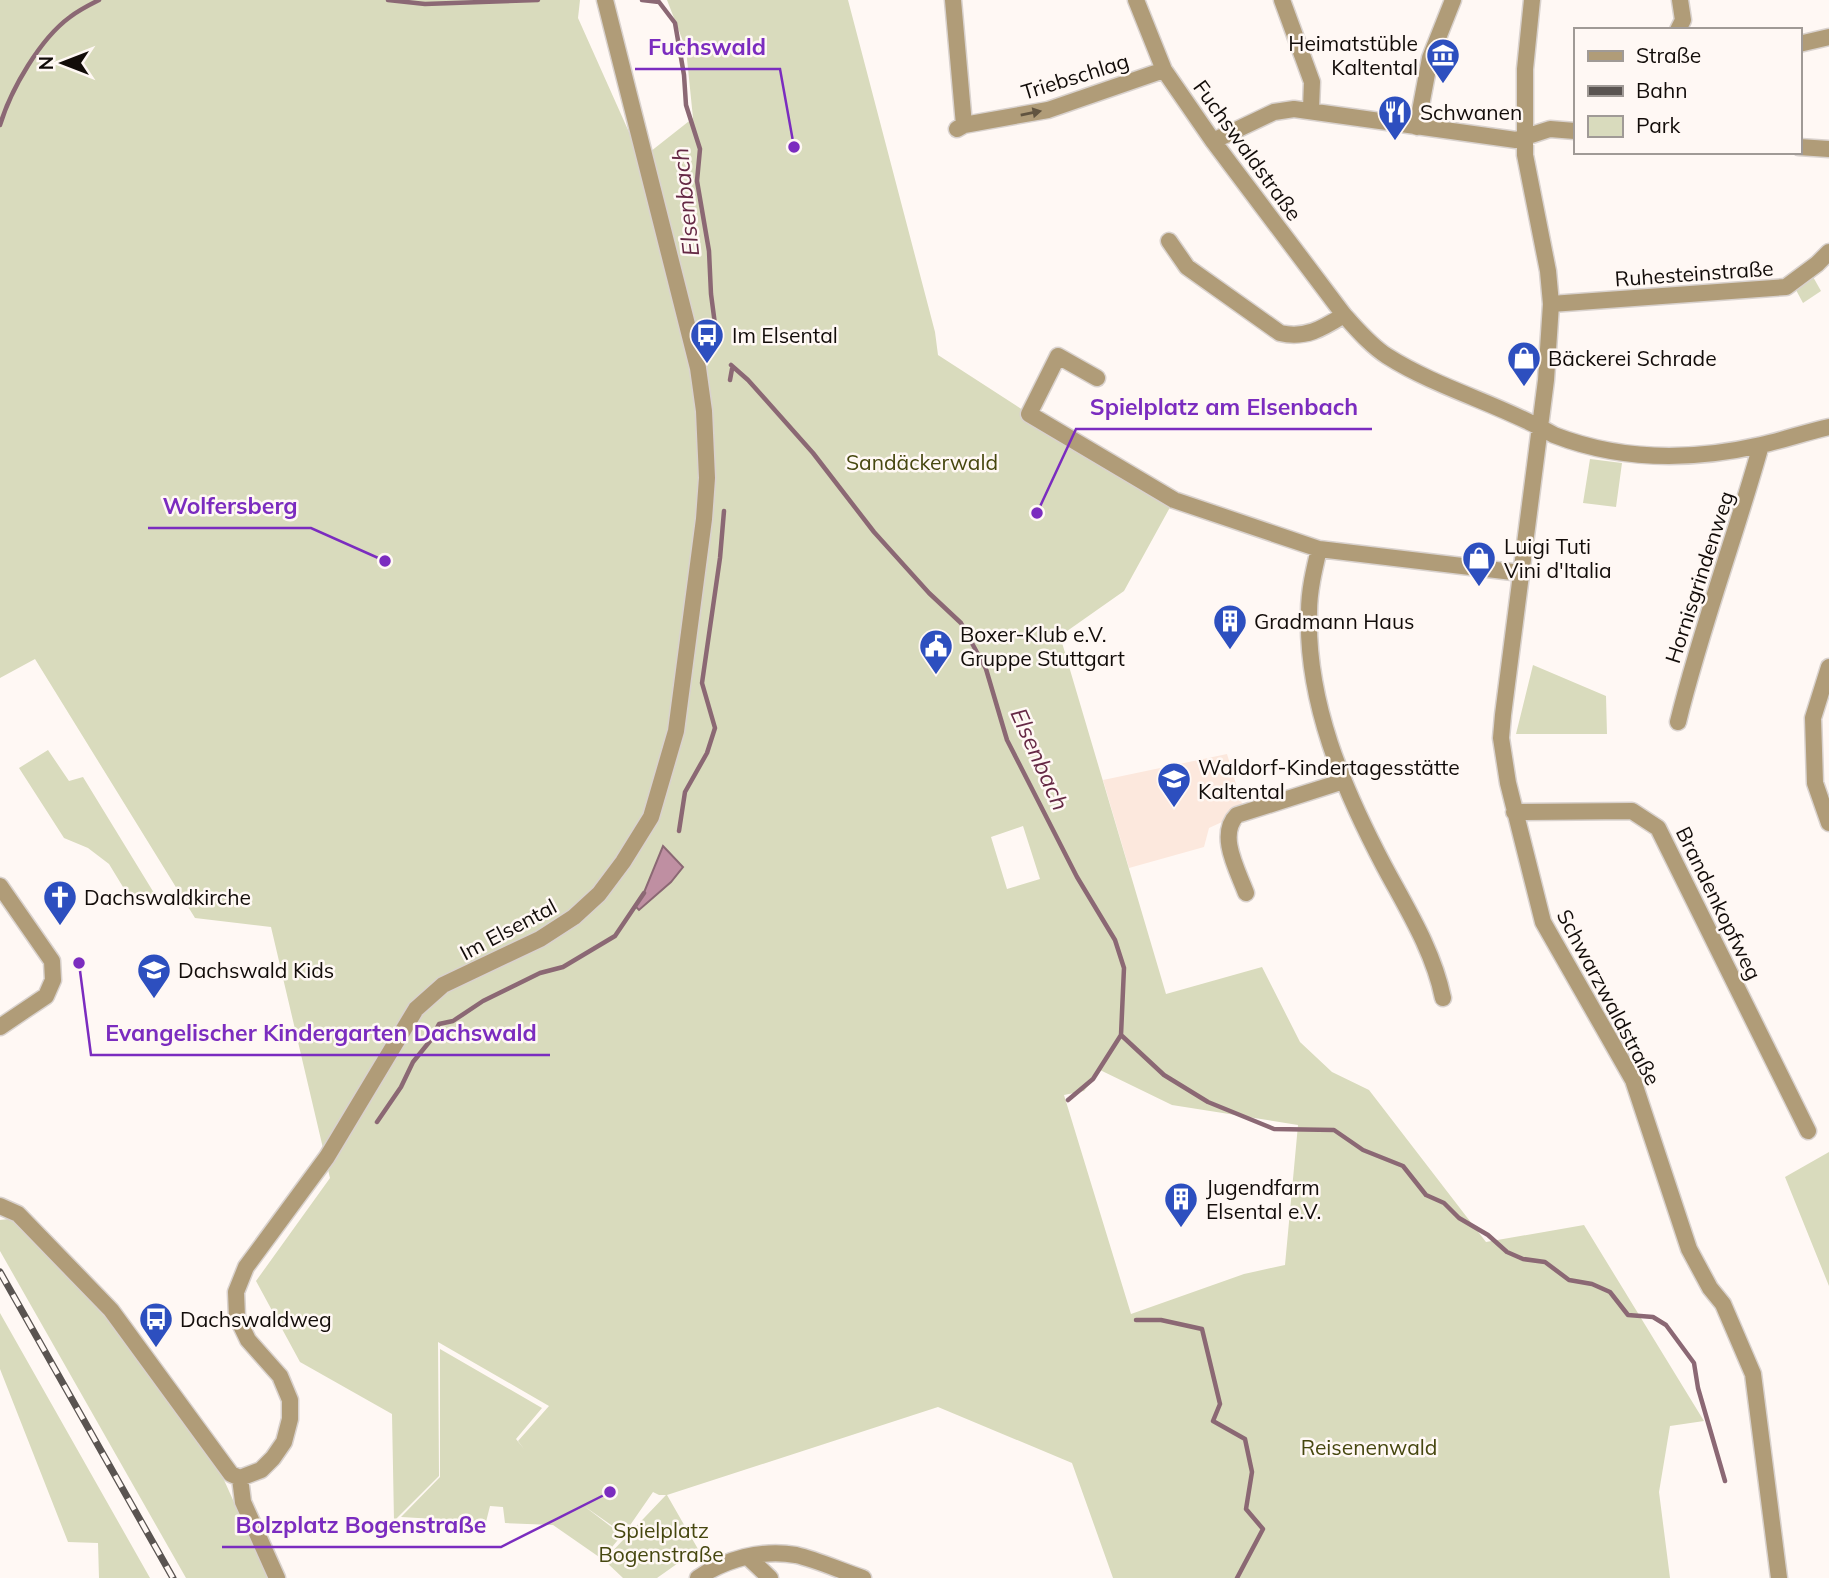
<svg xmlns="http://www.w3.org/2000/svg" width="1829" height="1578" font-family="Mulish,sans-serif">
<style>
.built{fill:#fce8dd}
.green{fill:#d9dbbd;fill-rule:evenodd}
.water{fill:#bf8fa2;stroke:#8b6874;stroke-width:2}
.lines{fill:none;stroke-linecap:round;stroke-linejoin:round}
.stream{stroke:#8b6874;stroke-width:4.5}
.street-casing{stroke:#d9d2ce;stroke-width:19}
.street{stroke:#b09c78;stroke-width:16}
.rail-casing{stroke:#5a5451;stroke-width:7}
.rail{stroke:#fff8f4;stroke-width:4.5;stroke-dasharray:13;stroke-linecap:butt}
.oneway{fill:#615440}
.labels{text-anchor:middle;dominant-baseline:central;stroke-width:5;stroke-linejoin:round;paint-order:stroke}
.poi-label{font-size:21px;fill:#120c09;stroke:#fff8f4;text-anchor:start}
.street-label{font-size:21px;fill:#120c09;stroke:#fff8f4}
.park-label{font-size:21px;fill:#46470f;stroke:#fff8f4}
.water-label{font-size:23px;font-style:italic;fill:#652844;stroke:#fff8f4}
.leader{fill:none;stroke:#7b2cbf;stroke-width:2.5}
.callout-dot{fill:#7b2cbf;stroke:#fff8f4;stroke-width:2.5}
.callout-label{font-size:23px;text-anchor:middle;font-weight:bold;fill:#7b2cbf;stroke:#fff8f4;stroke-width:5;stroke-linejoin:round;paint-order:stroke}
</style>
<rect width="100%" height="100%" fill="#fff8f4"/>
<!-- built -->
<path class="built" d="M1227 754 1243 807 1232 811 1222 822 1209 828 1204 847 1129 868 1103 780Z"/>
<!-- green -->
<path class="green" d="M0 0H580L578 18 641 159 693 118 686 49 667 0H848L935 332 938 355 1029 414 1174 500 1124 591 1060 636 1166 994 1262 967 1300 1042 1332 1072 1369 1090 1486 1242 1584 1225 1704 1421 1670 1426 1659 1492 1670 1578H1113L1072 1463 938 1407 667 1495 698 1549 657 1578H623L604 1560 666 1495H659L653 1492 624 1534 584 1506 622 1535 602 1559 553 1525 505 1523 503 1507 490 1506 486 1522 401 1517 440 1477V1349L542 1408 516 1439 524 1449 518 1441 549 1406 438 1342 439 1476 394 1521 392 1414 300 1362 256 1281 330 1178 271 927 195 918 35 659 0 678ZM1023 826 1040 879 1007 889 991 837ZM1100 1070 1172 1105 1298 1125 1285 1265 1244 1274 1131 1314 1064 1095 1084 1091Z
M1812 275 1821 291 1803 303 1796 290Z
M1590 459 1622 463 1616 507 1583 503Z
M1533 665 1606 696 1607 734H1516Z
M48 750 69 781 83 777 154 893 134 905 109 864 88 848 64 838 19 768Z
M1829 1152V1286L1785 1177Z
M9 1219 22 1228 109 1321 220 1471 268 1578H186L0 1251V1220Z
M0 1313 150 1578H99L98 1543 68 1542 0 1369Z"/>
<!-- water -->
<path class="water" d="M663 846 683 867 671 882 639 910 635 906 643 895Z"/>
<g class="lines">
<!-- stream -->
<path class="stream" d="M388 0 425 4 538 0
M642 0 659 2 675 23 684 75 686 105 700 149 697 181 709 251 711 294 716 332 719 339
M0 125C11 89 40 39 70 17 79 10 89 5 99 0
M731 365 748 380 813 453 874 532 929 593 961 623 986 669 1007 740 1077 877 1115 940 1124 968 1121 1035 1093 1079 1068 1100
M730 380 732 369
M679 831 685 792 707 753 715 728 702 683 720 558 724 511
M1121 1035 1164 1075 1208 1102 1274 1129 1334 1130 1363 1150 1403 1166 1426 1195 1444 1203 1459 1218 1488 1235 1507 1252 1523 1259 1545 1262 1569 1280 1592 1284 1610 1292 1628 1315 1653 1317 1666 1325 1694 1363 1698 1388 1725 1481
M377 1122 401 1087 413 1062 430 1041 439 1024 453 1021 483 1001 540 973 563 967 615 936 644 893
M1136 1320H1161L1202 1329 1220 1404 1213 1421 1245 1439 1252 1472 1246 1509 1263 1529 1237 1578"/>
<!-- street casing -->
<g class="street-casing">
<path id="street" d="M953 0 964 125
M1136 0 1164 70 1213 141 1344 315C1357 329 1370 345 1387 356 1439 389 1501 404 1554 435 1621 461 1691 461 1761 445 1784 440 1806 432 1829 427
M1282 0 1312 82 1311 109
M1532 0 1525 69V155L1548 271 1551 304 1546 380 1503 715 1501 738 1508 783 1543 922 1633 1080 1689 1249 1710 1288 1723 1304 1753 1374 1779 1578
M1678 30 1683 20 1680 0
M1799 44 1829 37
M1417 127 1430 58 1453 0
M957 129 964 125 1048 110 1164 70
M1213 141 1274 112 1294 109 1516 140 1550 129 1575 131
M1799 147 1829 149
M1169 241 1187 267 1280 333C1306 339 1323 328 1344 315
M1551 304 1786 287 1817 264 1829 252
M1097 378 1058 356 1029 414 1174 500 1319 549 1521 573
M1319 549C1314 570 1309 591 1309 612 1306 702 1343 788 1384 866 1407 909 1433 950 1443 998
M1829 667 1813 718 1815 783 1829 823
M1678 722C1701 628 1735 538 1761 445
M1514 812 1632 811 1658 828 1808 1131
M0 886 52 961 53 980 46 996 0 1027
M1246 893C1238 871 1217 835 1237 815L1344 781
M0 1206 18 1214 111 1310 231 1474 240 1478 261 1470 273 1458 284 1442 290 1419V1400L280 1376 248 1340 237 1317 236 1292 246 1267 327 1157 416 1009 443 985 540 939 574 917 599 894 623 862 651 817 676 731 704 519 707 478 704 411 698 368 605 0
M240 1478 243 1502 277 1578
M749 1558 770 1578
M698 1578C725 1559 762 1549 796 1555 818 1560 841 1571 863 1578"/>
</g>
<!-- street -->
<use href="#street" class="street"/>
<!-- rail casing -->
<g class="rail-casing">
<path id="rail" d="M0 1272 173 1578"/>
</g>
<!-- rail -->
<use href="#rail" class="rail"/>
</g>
<!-- one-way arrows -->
<defs><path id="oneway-solid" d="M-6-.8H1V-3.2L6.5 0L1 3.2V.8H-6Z" transform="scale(1.75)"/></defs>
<use class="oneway" href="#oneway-solid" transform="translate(1031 113) rotate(-11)"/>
<!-- icons -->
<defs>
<g id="museum-pin" transform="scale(1.75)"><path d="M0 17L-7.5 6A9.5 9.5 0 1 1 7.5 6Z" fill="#2d4fbf" stroke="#fff8f4"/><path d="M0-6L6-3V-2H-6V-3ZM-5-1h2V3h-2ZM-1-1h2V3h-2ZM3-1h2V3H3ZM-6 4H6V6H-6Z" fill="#fff"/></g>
<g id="restaurant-pin" transform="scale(1.75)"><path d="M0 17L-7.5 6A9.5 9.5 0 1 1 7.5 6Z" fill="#2d4fbf" stroke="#fff8f4"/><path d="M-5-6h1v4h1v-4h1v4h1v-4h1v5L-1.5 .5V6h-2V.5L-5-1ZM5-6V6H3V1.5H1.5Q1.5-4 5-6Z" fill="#fff"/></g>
<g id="bus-pin" transform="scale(1.75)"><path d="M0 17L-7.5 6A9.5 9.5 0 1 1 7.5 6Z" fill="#2d4fbf" stroke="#fff8f4"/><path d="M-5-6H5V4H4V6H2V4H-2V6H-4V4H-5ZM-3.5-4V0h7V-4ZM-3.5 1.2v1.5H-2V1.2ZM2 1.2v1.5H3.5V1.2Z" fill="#fff"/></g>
<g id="shop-pin" transform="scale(1.75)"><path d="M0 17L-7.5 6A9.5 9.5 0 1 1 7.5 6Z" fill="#2d4fbf" stroke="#fff8f4"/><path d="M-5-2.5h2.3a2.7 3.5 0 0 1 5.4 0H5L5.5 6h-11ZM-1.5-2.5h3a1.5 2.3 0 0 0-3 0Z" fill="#fff"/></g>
<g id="building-pin" transform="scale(1.75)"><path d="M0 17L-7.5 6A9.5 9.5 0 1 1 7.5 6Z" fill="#2d4fbf" stroke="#fff8f4"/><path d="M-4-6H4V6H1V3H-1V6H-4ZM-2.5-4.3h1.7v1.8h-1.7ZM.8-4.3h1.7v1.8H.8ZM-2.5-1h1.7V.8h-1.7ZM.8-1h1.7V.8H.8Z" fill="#fff"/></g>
<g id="civic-pin" transform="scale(1.75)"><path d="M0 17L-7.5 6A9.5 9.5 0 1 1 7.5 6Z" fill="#2d4fbf" stroke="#fff8f4"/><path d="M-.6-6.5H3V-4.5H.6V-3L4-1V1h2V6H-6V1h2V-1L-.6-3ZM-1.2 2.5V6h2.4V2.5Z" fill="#fff"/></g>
<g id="school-pin" transform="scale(1.75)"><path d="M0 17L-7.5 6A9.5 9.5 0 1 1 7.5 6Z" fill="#2d4fbf" stroke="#fff8f4"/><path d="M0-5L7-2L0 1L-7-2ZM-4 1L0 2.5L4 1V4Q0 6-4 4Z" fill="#fff"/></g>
<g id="church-pin" transform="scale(1.75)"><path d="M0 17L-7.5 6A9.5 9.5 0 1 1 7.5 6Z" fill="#2d4fbf" stroke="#fff8f4"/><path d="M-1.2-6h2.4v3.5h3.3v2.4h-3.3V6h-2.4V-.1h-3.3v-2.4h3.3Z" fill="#fff"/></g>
</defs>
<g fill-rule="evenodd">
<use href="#museum-pin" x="1443" y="55"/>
<use href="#restaurant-pin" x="1395" y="112"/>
<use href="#bus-pin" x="707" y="335"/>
<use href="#shop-pin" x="1524" y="358"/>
<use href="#shop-pin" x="1479" y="558"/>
<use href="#building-pin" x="1230" y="621"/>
<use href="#civic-pin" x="936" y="646"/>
<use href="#school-pin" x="1174" y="779"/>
<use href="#church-pin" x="60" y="897"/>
<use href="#school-pin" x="154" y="970"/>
<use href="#building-pin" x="1181" y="1199"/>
<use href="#bus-pin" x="156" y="1319"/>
</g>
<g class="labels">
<!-- poi labels -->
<g class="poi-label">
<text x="1418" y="43" text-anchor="end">Heimatstüble<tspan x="1418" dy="24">Kaltental</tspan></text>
<text x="1420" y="112">Schwanen</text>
<text x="732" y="335">Im Elsental</text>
<text x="1548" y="358">Bäckerei Schrade</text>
<text x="1504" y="546">Luigi Tuti<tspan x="1504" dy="24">Vini d'Italia</tspan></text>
<text x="1254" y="621">Gradmann Haus</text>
<text x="960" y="634">Boxer-Klub e.V.<tspan x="960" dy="24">Gruppe Stuttgart</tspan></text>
<text x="1198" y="767">Waldorf-Kindertagesstätte<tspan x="1198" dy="24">Kaltental</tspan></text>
<text x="84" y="897">Dachswaldkirche</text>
<text x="178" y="970">Dachswald Kids</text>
<text x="1206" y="1187">Jugendfarm<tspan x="1206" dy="24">Elsental e.V.</tspan></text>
<text x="180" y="1319">Dachswaldweg</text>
</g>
<!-- street labels -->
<g class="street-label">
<text transform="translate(1075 76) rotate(-17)">Triebschlag</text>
<text transform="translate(1248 150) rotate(54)">Fuchswaldstraße</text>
<text transform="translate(1694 273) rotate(-4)">Ruhesteinstraße</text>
<text transform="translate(1699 577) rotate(-72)">Hornisgrindenweg</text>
<text transform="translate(1719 903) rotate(64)">Brandenkopfweg</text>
<text transform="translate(508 929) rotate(-28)">Im Elsental</text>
<text transform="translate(1609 997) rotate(62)">Schwarzwaldstraße</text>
</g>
<!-- park labels -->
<g class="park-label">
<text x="922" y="462">Sandäckerwald</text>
<text x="1369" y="1447">Reisenenwald</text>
<text x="661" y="1530">Spielplatz<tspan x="661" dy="24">Bogenstraße</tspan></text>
</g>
<!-- water labels -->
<g class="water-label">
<text transform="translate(685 202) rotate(-96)">Elsenbach</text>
<text transform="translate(1040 759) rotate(66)">Elsenbach</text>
</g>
</g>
<!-- callouts -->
<path class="leader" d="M794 147L780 69H635M1037 513L1076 429H1372M385 561L311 528H148M79 963L91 1055H550M610 1492L501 1547H222"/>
<g class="callout-dot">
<circle cx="794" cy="147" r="7"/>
<circle cx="1037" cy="513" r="7"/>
<circle cx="385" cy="561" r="7"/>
<circle cx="79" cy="963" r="7"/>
<circle cx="610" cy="1492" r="7"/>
</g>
<g class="callout-label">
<text x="707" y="55">Fuchswald</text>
<text x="1224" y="415">Spielplatz am Elsenbach</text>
<text x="230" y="514">Wolfersberg</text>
<text x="321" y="1041">Evangelischer Kindergarten Dachswald</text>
<text x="361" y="1533">Bolzplatz Bogenstraße</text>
</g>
<!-- legend -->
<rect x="1574" y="28" width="228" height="126" fill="#fff8f4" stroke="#a09a96" stroke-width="2"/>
<rect x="1588" y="51" width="35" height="10" fill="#b09c78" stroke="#a09a96" stroke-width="2"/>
<text x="1636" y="63" font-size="21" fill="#120c09">Straße</text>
<rect x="1588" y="86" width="35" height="10" fill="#5a5451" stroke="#a09a96" stroke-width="2"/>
<text x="1636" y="98" font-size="21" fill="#120c09">Bahn</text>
<rect x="1588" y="116" width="35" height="21" fill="#d9dbbd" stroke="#a09a96" stroke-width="2"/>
<text x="1636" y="133" font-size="21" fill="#120c09">Park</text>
<!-- north arrow -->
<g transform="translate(63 63) rotate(270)" stroke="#fff8f4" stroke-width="5" paint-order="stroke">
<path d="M0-5L12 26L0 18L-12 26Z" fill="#120c09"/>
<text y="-10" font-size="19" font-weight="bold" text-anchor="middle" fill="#120c09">N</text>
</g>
</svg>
